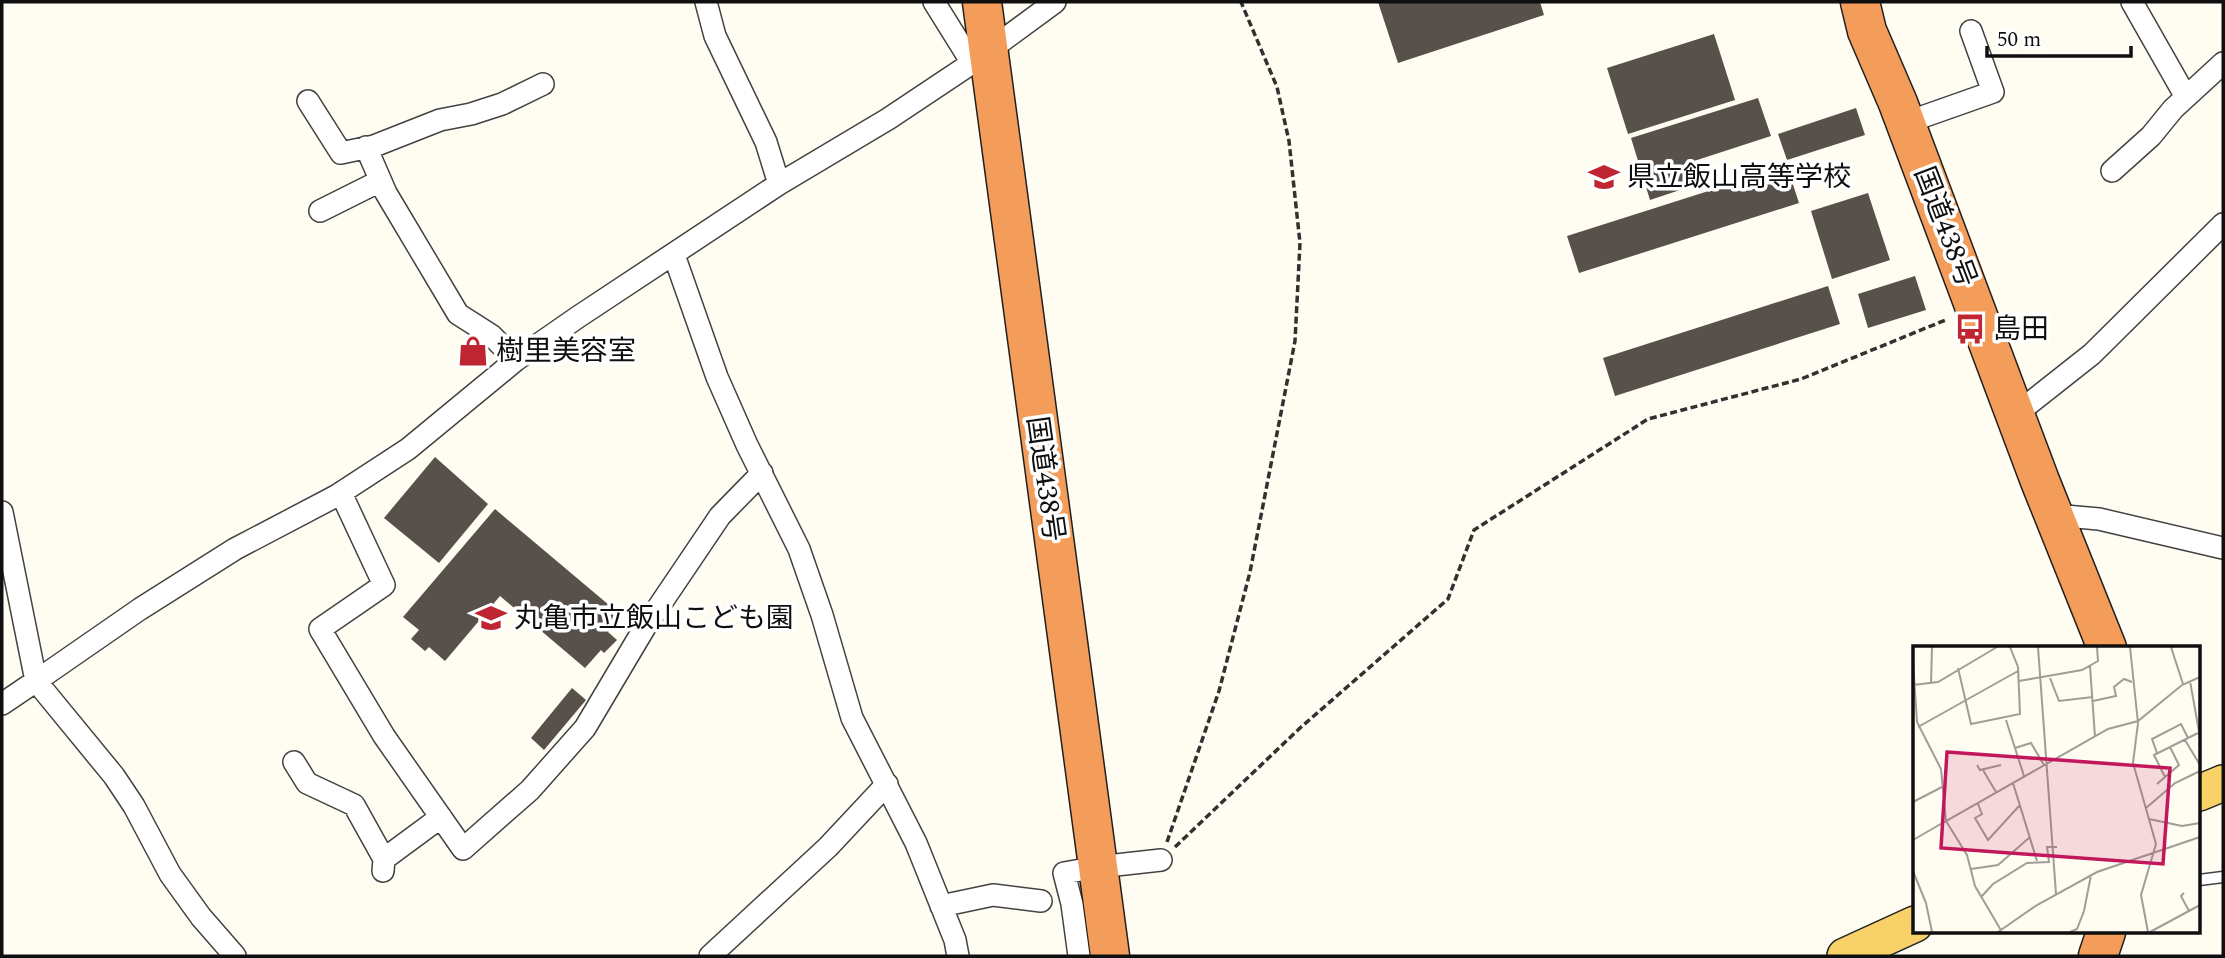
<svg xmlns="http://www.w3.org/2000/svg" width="2225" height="958" font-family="Spectral,'Noto Sans JP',serif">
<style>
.building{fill:#58504b}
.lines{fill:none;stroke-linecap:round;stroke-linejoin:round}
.lane-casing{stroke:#424242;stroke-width:13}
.street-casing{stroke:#424242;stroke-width:24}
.primary-casing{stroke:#202020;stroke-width:38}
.highway-casing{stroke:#202020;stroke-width:41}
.path{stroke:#313131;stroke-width:3.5;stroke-dasharray:7 3.5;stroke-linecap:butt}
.lane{stroke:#fff;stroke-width:10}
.street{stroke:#fff;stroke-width:21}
.primary{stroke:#f8d268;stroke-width:35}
.highway{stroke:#f49d5a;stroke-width:38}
.labels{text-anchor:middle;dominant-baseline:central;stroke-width:7;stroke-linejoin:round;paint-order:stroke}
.poi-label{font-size:28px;fill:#0f0f0f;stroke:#fff;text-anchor:start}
.street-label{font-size:28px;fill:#0f0f0f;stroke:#fff}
.inset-road{fill:none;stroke:#9f9d97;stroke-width:2}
.view{fill:#c2185b;fill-opacity:0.15;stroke:#c2185b;stroke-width:3.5}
.inset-edge{fill:none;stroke:#0f0f0f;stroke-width:3.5}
</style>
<rect width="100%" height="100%" fill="#fffcf1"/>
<!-- building -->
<path class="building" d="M1378 2H1540L1544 15 1398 63Z
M1714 34 1735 100 1628 134 1607 68Z
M1758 98 1771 136 1691 162 1698 184 1650 200 1631 138Z
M1856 108 1865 135 1787 160 1778 134Z
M1787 166 1799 203 1579 273 1567 236Z
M1868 193 1890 260 1832 279 1811 211Z
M1915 276 1926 310 1868 328 1858 294Z
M1828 286 1840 324 1615 396 1603 358Z
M435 457 488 504 439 563 384 518Z
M495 509 622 616 608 632 617 640 604 653 601 650 585 668 500 596 445 661 429 647 425 651 411 639 419 630 403 617Z
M572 688 586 700 544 750 531 738Z"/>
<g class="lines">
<!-- lane casing -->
<g class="lane-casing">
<path id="lane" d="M2199 880 2223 877"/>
</g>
<!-- street casing -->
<g class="street-casing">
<path id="street" d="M706 2 715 36 766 142 779 184
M934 2 972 63
M2132 2 2186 97
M308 101 341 153 374 146 440 120 471 114 502 104 543 84
M1905 123 1993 92 1971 31
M366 147 386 193 458 314 491 335 516 360
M2112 171 2151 136 2173 109 2223 63
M320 211 380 181
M674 255 717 377 747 445 799 549 822 615 852 718 916 843 955 940 958 956
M2016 414 2092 354 2223 224
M341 493 384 585 320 629 384 736 463 849 530 790 585 728 645 627 720 516 762 473
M2 512 36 681 140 609 235 549 336 496 408 449 516 360 578 317 779 184 888 119 972 63 1055 2
M2055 519 2065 516 2099 519 2223 548
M2 704 36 681 114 776 134 806 170 874 201 917 235 956
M294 762 307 783 354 805 384 859 383 871
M384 859 441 817
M941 906 993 895 1041 901
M710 956 828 847 887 784
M1079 956 1072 904 1064 873 1098 867 1161 860"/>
</g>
<!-- primary casing -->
<g class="primary-casing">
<path id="primary" d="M2199 793 2223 783
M1845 956 1915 924"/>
</g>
<!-- highway casing -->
<g class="highway-casing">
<path id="highway" d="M982 2 1110 956
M1860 2 1867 31 1898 103 2040 481 2107 648
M2098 956 2106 932"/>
</g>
<!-- path -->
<path class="path" d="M1167 842 1219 691 1250 572 1295 341 1300 243 1289 141 1277 87 1241 2
M1175 847 1300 728 1448 599 1474 530 1648 419 1801 379 1948 319"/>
<!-- lane -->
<use href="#lane" class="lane"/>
<!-- street -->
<use href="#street" class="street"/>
<!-- primary -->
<use href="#primary" class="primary"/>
<!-- highway -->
<use href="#highway" class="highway"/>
</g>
<!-- icons -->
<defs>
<g id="school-bare" transform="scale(2.415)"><path d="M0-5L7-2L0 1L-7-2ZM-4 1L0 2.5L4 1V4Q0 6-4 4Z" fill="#c02631" stroke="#fff" stroke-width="2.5" paint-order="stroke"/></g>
<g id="bus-bare" transform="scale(2.415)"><path d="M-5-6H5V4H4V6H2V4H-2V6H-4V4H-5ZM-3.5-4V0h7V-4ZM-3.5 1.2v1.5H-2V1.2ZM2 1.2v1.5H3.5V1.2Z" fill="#c02631" stroke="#fff" stroke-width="2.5" paint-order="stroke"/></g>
<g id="shop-bare" transform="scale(2.415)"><path d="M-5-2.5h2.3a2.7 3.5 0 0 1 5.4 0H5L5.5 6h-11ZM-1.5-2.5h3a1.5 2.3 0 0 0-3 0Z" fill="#c02631" stroke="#fff" stroke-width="2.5" paint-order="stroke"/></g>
</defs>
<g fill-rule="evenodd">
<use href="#school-bare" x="1604" y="177"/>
<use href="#bus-bare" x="1970" y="329"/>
<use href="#shop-bare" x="473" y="351"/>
<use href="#school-bare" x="491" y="618"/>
</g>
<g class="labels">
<!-- poi labels -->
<g class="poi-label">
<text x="1627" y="177">県立飯山高等学校</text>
<text x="1993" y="329">島田</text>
<text x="496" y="351">樹里美容室</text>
<text x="514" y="618">丸亀市立飯山こども園</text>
</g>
<!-- street labels -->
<g class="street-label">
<text transform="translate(1945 227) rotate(69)">国道438号</text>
<text transform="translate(1045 479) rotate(82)">国道438号</text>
</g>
</g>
<!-- overview -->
<g transform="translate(1913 646)">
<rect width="287" height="287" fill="#fffcf1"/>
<path class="inset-road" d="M125 1 143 248M217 1 225 77 220 117 243 198 228 249 235 286M258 1 270 38M0 15 4 76 28 123 33 175 195 83 225 75 269 39 287 31M177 20 182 91M45 22 58 78 107 68 105 21 97 1M137 32 146 55 180 51M106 35 169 24 185 15 184 1M277 35 287 91M18 38 19 1M0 39 25 36 84 1M180 55 203 50 201 41 211 33 219 36M93 74 111 130M5 81 105 25M272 94 287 119M102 102 118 97 131 119M244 107 239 93 268 78 275 92M64 119 67 124 88 119M70 124 83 146M252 131 241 109 285 87M100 137 124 215M244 138 266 119 257 101M0 156 29 141M65 158 69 168 62 172 75 194 107 159M233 162 262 137 287 125M236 173 269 180 287 177M0 194 33 175 54 209 62 240 89 286M58 223 85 219 117 191M0 225 13 257 19 286M271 247 268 250 276 265M69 250 80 238 114 217 136 216 134 201H144M85 286 124 259 184 226 287 191M157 286 164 283 171 265 178 229M237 286 287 259"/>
<path class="view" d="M34 106 257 122 250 218 28 202Z"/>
<rect width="287" height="287" class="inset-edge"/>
</g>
<!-- border -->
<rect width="2225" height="958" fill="none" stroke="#0f0f0f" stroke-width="7"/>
<!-- scale -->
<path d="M1987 46v10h144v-10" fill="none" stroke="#0f0f0f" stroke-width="3.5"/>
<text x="1997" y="46" font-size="21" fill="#0f0f0f" stroke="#ffffff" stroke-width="5" paint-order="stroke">50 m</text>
</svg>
